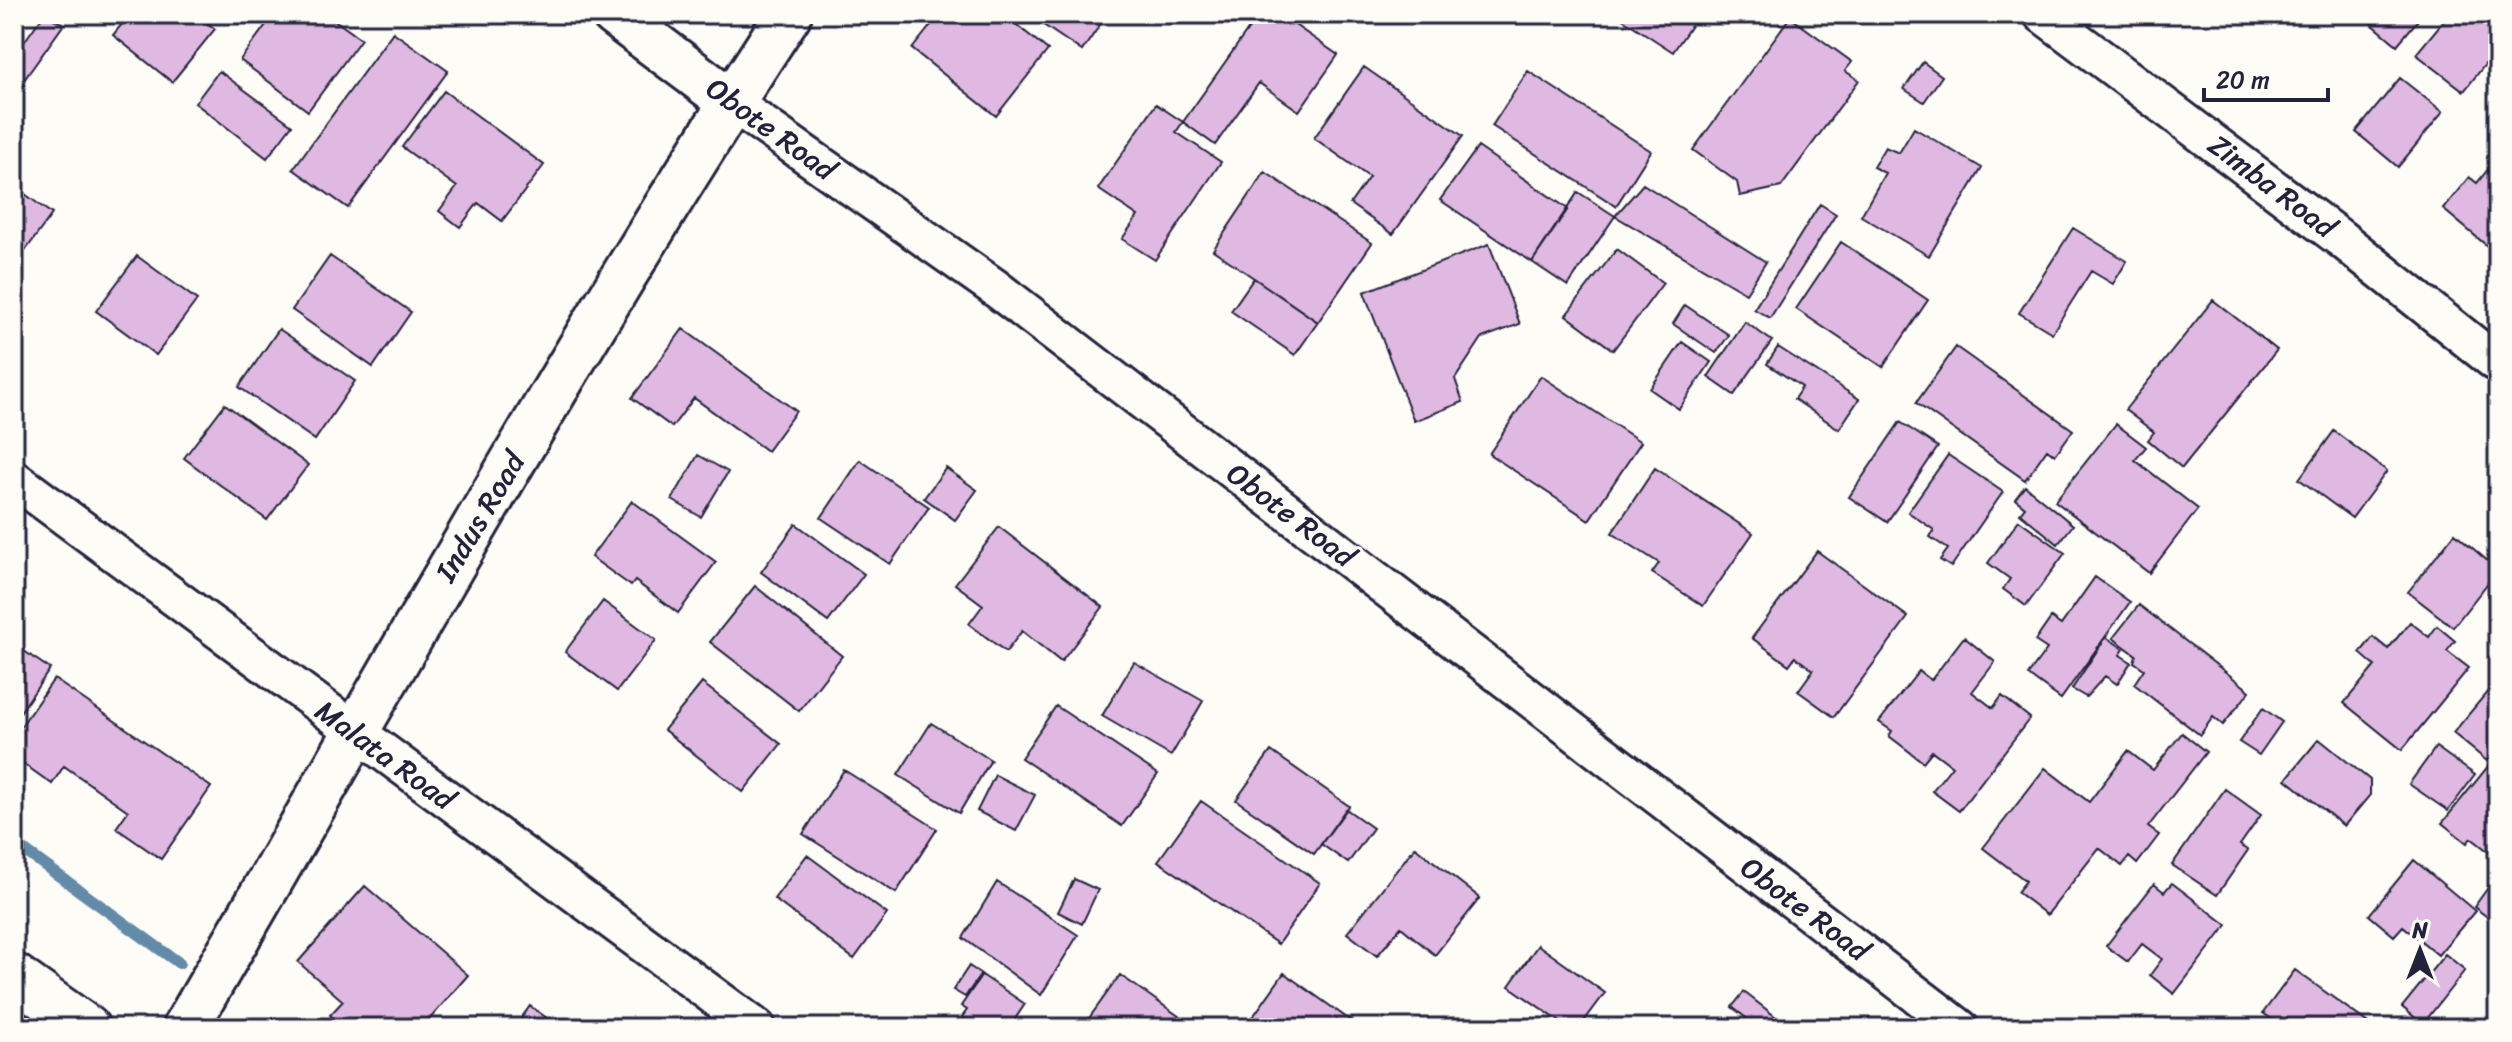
<svg xmlns="http://www.w3.org/2000/svg" width="2512" height="1042" font-family="Sriracha,sans-serif">
<style>
.lines{fill:none;stroke-linecap:round;stroke-linejoin:round}
.stream{stroke:#638aa8;stroke-width:12}
.building{fill:#e0b9e2;stroke:#22223b;stroke-width:2}
.minor-casing{stroke:#22223b;stroke-width:42}
.tertiary-casing{stroke:#22223b;stroke-width:50}
.secondary-casing{stroke:#22223b;stroke-width:50}
.minor{stroke:#fdfcf7;stroke-width:36}
.tertiary{stroke:#fdfcf7;stroke-width:44}
.secondary{stroke:#fdfcf7;stroke-width:44}
.labels{text-anchor:middle;dominant-baseline:central;stroke-width:6;stroke-linejoin:round;paint-order:stroke}
.street-label{font-size:30px;fill:#22223b;stroke:#fdfcf7}
</style>
<rect width="100%" height="100%" fill="#fdfcf7"/>
<filter id="ink" filterUnits="userSpaceOnUse"><feTurbulence type="fractalNoise" baseFrequency=".0125" numOctaves="2"/><feDisplacementMap in="SourceGraphic" scale="16" xChannelSelector="R" yChannelSelector="G"/><feConvolveMatrix kernelMatrix="1 2 1 2 8 2 1 2 1" color-interpolation-filters="sRGB"/></filter>
<g filter="url(#ink)">
<g class="lines">
<!-- stream -->
<path class="stream" d="M14 843 179 963
M262 1024 267 1028"/>
</g>
<!-- building -->
<path class="building" d="M44 14 64 24 14 94V56Z
M130 14H196L215 29 172 82 113 35Z
M274 14H300L310 22 316 14H326L361 39 308 111 240 60Z
M940 14H1003L1048 50 996 116 912 49Z
M1044 14H1097L1104 19 1082 51 1039 22Z
M1259 14H1279L1338 55 1299 111 1259 83 1215 145 1183 122Z
M1615 14H1699L1673 52Z
M2360 14H2423L2397 45Z
M2449 14H2478L2498 30V48L2464 91 2416 54Z
M1790 17 1852 62 1845 71 1859 80 1781 187 1740 196 1737 182 1693 150Z
M393 32 448 71 348 208 293 169Z
M1923 62 1942 76 1924 102 1904 89Z
M1364 67 1463 136 1393 234 1350 204 1369 177 1314 138Z
M219 71 292 125 267 158 195 103Z
M1528 71 1651 151 1616 206 1492 126Z
M2400 78 2443 112 2398 167 2356 132Z
M444 91 544 165 502 221 478 203 460 227 439 211 457 187 402 147Z
M1156 104 1183 122 1176 132 1221 162 1155 260 1122 239 1138 216 1098 189Z
M1914 128 1982 168 1929 256 1861 216 1885 173 1873 167 1885 147 1899 153Z
M2498 144V255L2443 209 2469 177 2477 183 2493 163 2487 158Z
M1478 147 1568 209 1532 262 1440 200Z
M1265 172 1372 243 1318 322 1213 250Z
M1643 184 1766 262 1746 293 1615 216Z
M14 186 52 214 20 258 14 253Z
M1578 192 1615 216 1568 286 1532 262Z
M1820 204 1836 214 1770 318 1754 309Z
M2073 228 2127 261 2113 284 2091 271 2052 333 2019 313Z
M1841 242 1928 300 1883 367 1796 309Z
M1489 244 1520 324 1482 338 1455 379 1463 402 1414 421 1364 292Z
M1617 249 1663 283 1613 350 1566 315Z
M137 256 197 300 156 355 96 311Z
M330 256 411 312 373 367 292 310Z
M1254 278 1318 322 1295 355 1231 311Z
M2213 300 2277 350 2182 468 2148 440 2154 432 2125 410Z
M1685 305 1729 335 1716 353 1673 324Z
M1745 322 1772 341 1734 395 1708 377Z
M279 329 355 381 315 440 239 387Z
M683 329 796 411 767 451 694 398 672 427 632 398Z
M1682 342 1711 362 1679 409 1650 389Z
M1778 347 1859 399 1839 429 1794 399 1802 387 1767 364Z
M1956 347 2073 430 2055 455 2047 449 2025 480 1916 403Z
M1541 376 1641 442 1589 520 1489 454Z
M225 404 308 465 267 520 184 458Z
M1900 422 1938 447 1887 522 1849 497Z
M2116 424 2146 447 2135 460 2198 509 2149 573 2055 501Z
M2334 431 2387 471 2352 518 2299 479Z
M698 455 728 472 701 517 672 500Z
M1948 455 2003 492 1951 567 1940 560 1948 549 1930 537 1934 530 1908 512Z
M860 460 929 507 890 564 821 518Z
M946 468 977 490 955 520 924 498Z
M1655 468 1753 533 1703 606 1652 573 1659 563 1612 533Z
M2025 486 2073 525 2058 544 2020 513 2025 507 2015 499Z
M632 501 716 562 678 613 635 581 631 586 591 557Z
M2019 520 2065 553 2026 606 2003 589 2010 579 1988 563Z
M796 524 864 574 828 622 761 572Z
M999 527 1103 607 1061 662 1022 631 1006 652 969 624 983 605 955 584Z
M2455 533 2498 570 2453 627 2408 592Z
M1817 551 1908 617 1834 717 1798 691 1813 670 1795 657 1789 665 1752 638Z
M2095 577 2130 602 2061 699 2028 675 2047 649 2035 641 2051 618 2061 625Z
M755 586 842 656 799 711 710 642Z
M603 601 656 640 617 691 565 652Z
M2139 605 2250 691 2223 725 2213 717 2200 735 2134 684 2144 669 2134 662 2136 655 2113 638Z
M2410 622 2429 637 2437 626 2455 641 2447 651 2469 668 2402 750 2344 703 2375 666 2360 653 2373 637 2388 649Z
M1964 637 1995 662 1972 692 1993 708 2002 696 2030 718 1959 811 1932 791 1952 766 1932 751 1923 762 1889 736 1892 731 1879 722 1919 671 1931 680Z
M2106 637 2124 649 2120 655 2131 662 2117 684 2105 676 2086 697 2072 689Z
M14 644 50 669 14 721Z
M1134 662 1203 701 1171 756 1102 716Z
M54 679 211 787 161 859 116 828 128 811 64 766 52 784 14 757V736Z
M2498 679V748L2487 761 2453 733Z
M702 683 781 744 743 792 664 730Z
M1056 706 1158 774 1122 826 1021 758Z
M2263 708 2282 722 2259 755 2239 742Z
M931 723 991 760 959 813 898 775Z
M2182 733 2206 752 2148 827 2159 835 2137 864 2129 857 2122 866 2099 848 2047 915 2017 892 2026 881 1983 848 2045 768 2089 802 2128 751 2153 770Z
M2319 739 2370 780V795L2344 826 2286 779Z
M2436 747 2475 775 2448 811 2409 784Z
M1271 751 1349 806 1314 854 1236 800Z
M2498 754V859L2471 838 2467 843 2442 823Z
M844 770 937 829 896 893 803 834Z
M995 775 1035 795 1016 831 977 811Z
M2225 789 2261 815 2240 845 2248 850 2217 895 2172 865Z
M1201 801 1320 883 1278 944 1158 861Z
M1346 809 1373 828 1348 863 1321 844Z
M1415 847 1480 898 1435 955 1401 927 1377 956 1347 933Z
M807 855 887 914 854 959 774 899Z
M2414 860 2475 911 2438 955 2403 926 2394 936 2369 915Z
M2495 878 2498 880V925L2474 907Z
M1074 879 1098 890 1082 924 1058 912Z
M997 882 1078 935 1041 995 963 938Z
M2172 883 2227 925 2174 994 2150 975 2162 959 2142 944 2128 962 2106 946 2154 884 2164 892Z
M365 886 468 975 422 1028H345L330 1015 343 1001 298 962Z
M1538 945 1605 993 1579 1028H1569L1509 986Z
M2445 954 2465 970 2423 1024 2402 1007Z
M969 966 981 974 965 997 953 990Z
M2295 970 2368 1023 2364 1028H2284L2263 1013Z
M1284 973 1361 1028H1245Z
M982 975 1025 1004 1009 1028H978L962 1017 967 1010 961 1006Z
M1120 975 1180 1017 1172 1028H1082Z
M1744 992 1781 1021 1775 1028H1759L1732 1007Z
M530 1006 561 1028H514Z"/>
<g class="lines">
<!-- minor casing -->
<g class="minor-casing">
<path id="minor" d="M2042 14 2340 238 2498 364
M731 102 994 287 1960 1028
M14 479 757 1028"/>
</g>
<!-- tertiary casing -->
<g class="tertiary-casing">
<path id="tertiary" d="M614 14 731 102
M185 1028C383 688 573 343 789 14"/>
</g>
<!-- secondary casing -->
<g class="secondary-casing">
<path id="secondary" d="M14 976 87 1028"/>
</g>
<!-- minor -->
<use href="#minor" class="minor"/>
<!-- tertiary -->
<use href="#tertiary" class="tertiary"/>
<!-- secondary -->
<use href="#secondary" class="secondary"/>
</g>
</g>
<g class="labels">
<!-- street labels -->
<g class="street-label">
<text transform="translate(771 129) rotate(36)">Obote Road</text>
<text transform="translate(2272 186) rotate(37)">Zimba Road</text>
<text transform="translate(1291 515) rotate(37)">Obote Road</text>
<text transform="translate(480 517) rotate(-59)">Indus Road</text>
<text transform="translate(385 755) rotate(36)">Malata Road</text>
<text transform="translate(1805 909) rotate(37)">Obote Road</text>
</g>
</g>
<!-- margin -->
<rect width="2512" height="1042" fill="none" stroke="#fdfcf7" stroke-width="48"/>
<rect x="24" y="24" width="2464" height="994" fill="none" stroke="#22223b" stroke-width="3" filter="url(#ink)"/>
<!-- north arrow -->
<g transform="translate(2420 950)" stroke="#fdfcf7" stroke-width="6" paint-order="stroke">
<path d="M0-6L14 30L0 20L-14 30Z" fill="#22223b"/>
<text y="-12" font-size="22" font-weight="bold" text-anchor="middle" fill="#22223b">N</text>
</g>
<!-- scale -->
<path d="M2204 88v12h124v-12" fill="none" stroke="#22223b" stroke-width="4"/>
<text x="2216" y="88" font-size="24" fill="#22223b" stroke="#fdfcf7" stroke-width="6" paint-order="stroke">20 m</text>
</svg>
